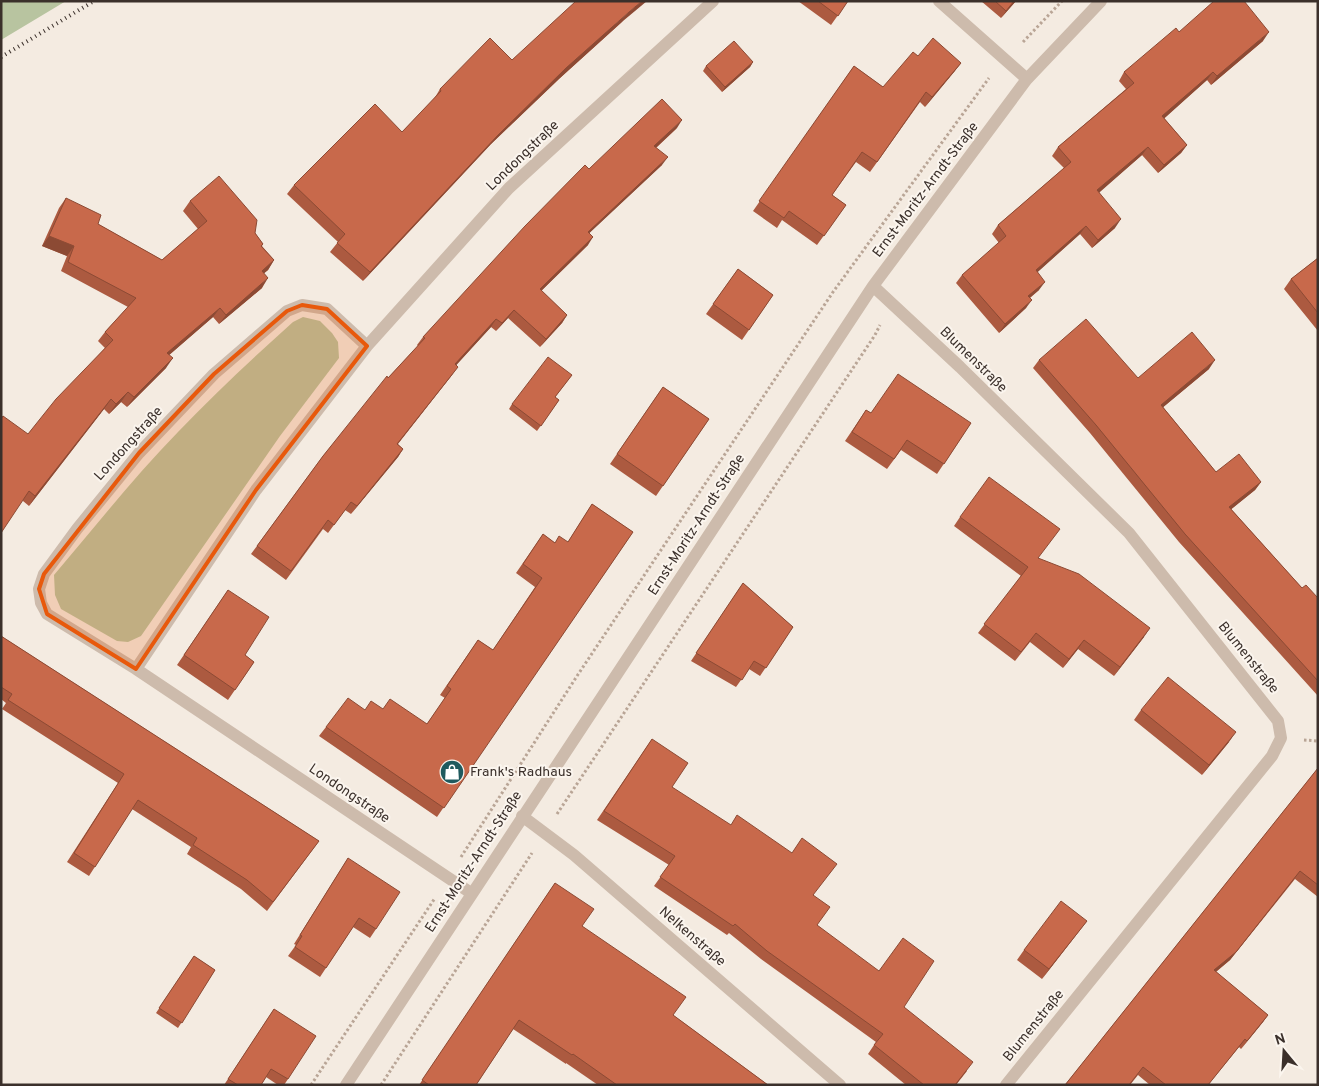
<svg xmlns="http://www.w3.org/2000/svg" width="1319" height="1086" font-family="Overpass,sans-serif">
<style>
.green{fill:#b8c4a0}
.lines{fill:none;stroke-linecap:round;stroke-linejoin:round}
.path{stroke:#b9a596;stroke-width:3;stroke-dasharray:2.5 2.5;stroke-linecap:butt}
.street{stroke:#cdbbac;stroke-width:12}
.rail{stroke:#3b302b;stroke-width:4;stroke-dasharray:1 4;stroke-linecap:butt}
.wall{fill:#ac5a40}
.shaded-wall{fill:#8c4a34}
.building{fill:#c8694b;stroke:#8c4a34}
.marked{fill:#e8590c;fill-opacity:0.2;stroke:#e8590c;stroke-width:4;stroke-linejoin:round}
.labels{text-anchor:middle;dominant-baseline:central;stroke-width:4;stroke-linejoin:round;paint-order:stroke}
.street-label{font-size:14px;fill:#3b302b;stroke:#fbf5ee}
.poi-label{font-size:14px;fill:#3b302b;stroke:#fbf5ee;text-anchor:start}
</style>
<rect width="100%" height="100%" fill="#f4ebe1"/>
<!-- green -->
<path class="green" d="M1 1H66L1 40Z
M303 317 320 321 332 333 338 342 339 358 280 436 141 636 128 642 117 641 61 609 55 595 54 575C95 527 134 477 178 432 215 393 254 357 293 322Z"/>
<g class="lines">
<!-- path -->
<path class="path" d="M1023 42 1062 1
M1304 740 1318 741
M557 814 875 335 880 325
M461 857 577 676 833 292 989 78
M311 1085 435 898
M381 1085 532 853"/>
<!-- street -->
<path class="street" d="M939 1 1027 79
M873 286 960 367 1129 533 1278 721 1281 738 1272 756 1006 1085
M136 669 47 614 41 603 39 589 44 574 77 529 139 453 214 374 287 311 302 305 327 309 367 346
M522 816 574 855 840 1085
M471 893 136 669 256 490 367 346 509 188 713 1
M346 1085 873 286 1027 79 1101 1"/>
<!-- rail -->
<path class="rail" d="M1 57 94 1"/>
</g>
<!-- wall -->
<path class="wall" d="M798 1H848L831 25Z
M981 1H1016L1001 18Z
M623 21 560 78 491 144 363 281 330 252 338 242 287 194 294 185 402 132 434 99 440 89 512 60Z
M1179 32 1263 41 1211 85 1207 80 1164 118 1187 145 1181 153 1158 173 1142 155 1099 192 1115 228 1092 248 1080 234 1037 272 1039 290 1030 298 1026 308 999 333 956 283 962 275 999 243 992 234 998 225 1064 168 1052 156 1058 147 1126 89 1119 81 1124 72Z
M753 62 750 67 722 92 703 71 706 66Z
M961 63 954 72 925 107 920 102 870 172 856 162 832 195 846 205 817 245 782 220 777 228 753 211 854 66 883 87Z
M677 128 656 148 662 165 589 233 588 245 541 291 567 315 562 323 540 347 508 318 496 331 491 327 456 365 452 375 398 444 403 449 398 457 351 514 345 510 328 533 323 529 286 580 251 554 323 456 388 378 418 346 417 345 423 337 589 169Z
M66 198 98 224 162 260 198 229 183 211 190 201 255 233 263 244 262 246 274 260 268 270 264 273 262 288 219 324 213 317 169 355 166 368 127 407 121 402 109 414 104 409 29 506 23 501 28 434 105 348 98 341 105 332 128 307 61 271 67 256 42 246 59 208Z
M1318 258V331L1284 289 1291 279Z
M738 269 773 295 742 340 706 314Z
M1039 360 1138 378 1209 369 1163 407 1216 472 1261 482 1255 490 1231 509 1302 588 1318 598V696L1179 542 1090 433 1033 368Z
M572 375 555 397 559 400 537 431 509 409 512 404Z
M663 387 709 419 656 496 610 464Z
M866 410 871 413 971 423 937 474 901 450 887 469 845 441Z
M592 504 633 532 437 817 319 736 326 727 365 710 383 709 427 724 445 698 440 695 478 640 493 650 535 587 516 573 543 534 555 543 568 542Z
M960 517 1038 558 1144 637 1114 676 1078 649 1063 668 1030 642 1015 661 978 633 1021 576 954 526Z
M743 583 793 627 760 676 749 669 736 687 691 661Z
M228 590 245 655 254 662 228 700 177 665Z
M1 636 319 841 267 911 241 889 187 854 191 847 132 809 89 876 67 862 118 783 2 709 6 703 1 699Z
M1141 710 1229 742 1202 775 1134 720Z
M652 739 672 787 814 895 817 925 904 1007 967 1071 956 1085H906L868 1054 876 1042 761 959 729 933 727 935 654 886 669 865 597 820Z
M1318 768V897L1295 879 1230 960 1216 972 1268 1015 1263 1022 1241 1049 1239 1047 1208 1085H1150L1138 1075 1130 1085H1065Z
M348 858 376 929 370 938 353 927 320 977 288 956 296 945 294 944Z
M555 883 582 926 673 1015 768 1085H598L566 1063V1064L513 1029 476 1085H419Z
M1087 921 1042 979 1017 960 1024 950Z
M194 956 215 970 178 1028 156 1013Z
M274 1009 288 1079 284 1085H278L266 1077 261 1085H224Z"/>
<!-- shaded-wall -->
<path class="shaded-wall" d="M642 1H647L623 21 560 78 491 144 363 281 370 272 498 135 566 68 629 12Z
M1014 1H1016L1001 18 1006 11Z
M1269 32 1263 41 1211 85 1217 76Z
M753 62 750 67 722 92 725 87Z
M961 63 954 72 925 107 932 97Z
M1213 72 1207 80 1157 125 1162 116Z
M682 120 677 128 648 155 654 146Z
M1187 145 1181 153 1158 173 1164 165Z
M1148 147 1142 155 1092 199 1097 190Z
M668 157 662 165 582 240 588 232Z
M1121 219 1115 228 1092 248 1098 240Z
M1086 226 1080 234 1030 279 1036 270Z
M49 236 74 246 67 256 42 246Z
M593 237 588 245 534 298 540 289Z
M274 260 268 270 255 281 262 271Z
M268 278 262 288 219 324 226 315Z
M1045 282 1039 290 1022 304 1028 296Z
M1032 300 1026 308 999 333 1005 324Z
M220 308 213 317 160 363 167 353Z
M514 310 508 318 496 331 502 323Z
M567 315 562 323 540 347 546 339Z
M496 319 491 327 450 372 455 364Z
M173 358 166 368 127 407 134 397Z
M1215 360 1209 369 1155 414 1161 405Z
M458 367 452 375 391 452 397 444Z
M128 392 121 402 109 414 116 404Z
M111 399 104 409 29 506 35 496Z
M403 449 398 457 351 514 357 506Z
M1261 482 1255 490 1223 516 1229 507Z
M1150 628 1144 637 1114 676 1120 667Z
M1084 640 1078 649 1063 668 1069 659Z
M1236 732 1229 742 1202 775 1209 765Z
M1300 871 1230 960 1208 978 1214 970Z
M1087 921 1080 930 1042 979 1049 969Z
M1268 1015 1263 1022 1241 1049 1247 1041Z"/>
<!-- building -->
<path class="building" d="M576 1H642L629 12 566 68 498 135 370 272 337 243 345 234 294 185 375 104 402 132 441 91 440 89 490 38 512 60Z
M818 1H848L838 16Z
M995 1H1014L1006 11Z
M1214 1H1244L1269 32 1217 76 1213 72 1162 116 1187 145 1164 165 1148 147 1097 190 1121 219 1098 240 1086 226 1036 270 1045 282 1028 296 1032 300 1005 324 962 275 1006 236 998 225 1071 162 1058 147 1134 83 1124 72 1176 28 1179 32Z
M933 38 961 63 932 97 926 92 877 162 862 152 832 195 846 205 824 236 789 211 784 218 759 201 854 66 883 87 913 52 918 56Z
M734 41 753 62 725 87 706 66Z
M662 99 682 120 654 146 668 157 588 232 593 237 540 289 567 315 546 339 514 310 502 323 496 319 455 364 458 367 397 444 403 449 357 506 351 502 334 525 328 520 291 571 257 546 323 456 387 376 388 378 425 338 423 337 525 226 585 165 589 169Z
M219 176 257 220 255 233 263 244 261 246 274 260 262 271 268 278 226 315 220 308 167 353 173 358 134 397 128 392 116 404 111 399 35 496 29 491 1 533V419L3 416 28 434 56 399 113 340 105 332 136 298 68 262 74 246 49 236 66 198 101 215 98 224 162 260 207 221 190 201Z
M1318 258V313L1291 279Z
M738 269 773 295 749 330 713 304Z
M1086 319 1138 378 1192 332 1215 360 1161 405 1216 472 1239 454 1261 482 1229 507 1302 588 1306 585 1318 598V681L1185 534 1096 425 1039 360Z
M548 357 572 375 555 397 559 400 541 426 512 404Z
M898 374 971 423 944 464 907 440 894 459 852 432 866 410 871 413Z
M663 387 709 419 663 486 617 454Z
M989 477 1060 529 1038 558 1079 574 1150 628 1120 667 1084 640 1069 659 1036 633 1021 652 984 624 1028 567 960 517Z
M592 504 633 532 444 808 326 727 348 698 365 710 371 701 383 709 390 699 427 724 451 689 447 686 478 640 493 650 542 578 523 564 543 534 555 543 559 536 568 542Z
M743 583 793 627 766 668 754 661 742 680 696 653Z
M228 590 269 617 245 655 254 662 235 690 184 655Z
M1 636 319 841 273 902 247 880 193 845 197 838 138 800 95 867 74 853 124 774 8 700 12 694 1 687Z
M1168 677 1236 732 1209 765 1141 710Z
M652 739 688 763 672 787 731 825 737 815 792 853 802 838 837 864 813 895 830 907 817 925 879 971 903 938 934 961 904 1007 973 1062 955 1085H924L874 1045 883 1034 767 951 735 924 733 926 660 877 675 856 604 811Z
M1318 768V885L1300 871 1236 952 1214 970 1268 1015 1247 1041 1245 1039 1208 1085H1166L1143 1067 1129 1085H1065Z
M348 858 400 892 376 929 359 918 326 968 295 947 302 936 300 935Z
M555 883 594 909 582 926 686 997 673 1015 768 1085H617L573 1054 572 1055 519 1020 476 1085H429L422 1080Z
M1061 901 1087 921 1049 969 1024 950Z
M194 956 215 970 182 1023 159 1008Z
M274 1009 316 1036 288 1079 271 1069 261 1085H238L228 1079Z"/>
<!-- marked area -->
<path class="marked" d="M302 305 327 309 367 346 256 490 136 669 47 614 39 589 44 574 139 453 214 374 287 311Z"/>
<!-- icons -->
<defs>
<g id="shop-disc" transform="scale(1.25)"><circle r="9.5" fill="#1f5a5e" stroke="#fbf5ee"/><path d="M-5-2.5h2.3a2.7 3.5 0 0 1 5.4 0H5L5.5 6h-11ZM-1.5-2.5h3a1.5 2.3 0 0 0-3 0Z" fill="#fff"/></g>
</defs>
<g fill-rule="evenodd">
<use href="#shop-disc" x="452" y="772"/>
</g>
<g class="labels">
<!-- street labels -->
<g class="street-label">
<text transform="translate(523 156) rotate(-44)">Londongstraße</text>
<text transform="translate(926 190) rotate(-53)">Ernst-Moritz-Arndt-Straße</text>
<text transform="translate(973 360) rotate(44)">Blumenstraße</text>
<text transform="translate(129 444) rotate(-48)">Londongstraße</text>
<text transform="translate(697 525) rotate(-57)">Ernst-Moritz-Arndt-Straße</text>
<text transform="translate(1248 658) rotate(51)">Blumenstraße</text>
<text transform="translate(349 794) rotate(34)">Londongstraße</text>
<text transform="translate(474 862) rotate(-57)">Ernst-Moritz-Arndt-Straße</text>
<text transform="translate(692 937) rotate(41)">Nelkenstraße</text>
<text transform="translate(1034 1026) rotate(-51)">Blumenstraße</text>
</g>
<!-- poi labels -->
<g class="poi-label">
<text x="470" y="772">Frank's Radhaus</text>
</g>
</g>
<!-- border -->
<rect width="1319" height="1086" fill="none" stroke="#3b302b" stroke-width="5"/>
<!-- north arrow -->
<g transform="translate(1284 1051) rotate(342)" stroke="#fbf5ee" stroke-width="4" paint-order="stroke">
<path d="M0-4L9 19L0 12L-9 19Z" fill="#3b302b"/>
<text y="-8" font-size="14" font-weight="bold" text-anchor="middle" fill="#3b302b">N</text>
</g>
</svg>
